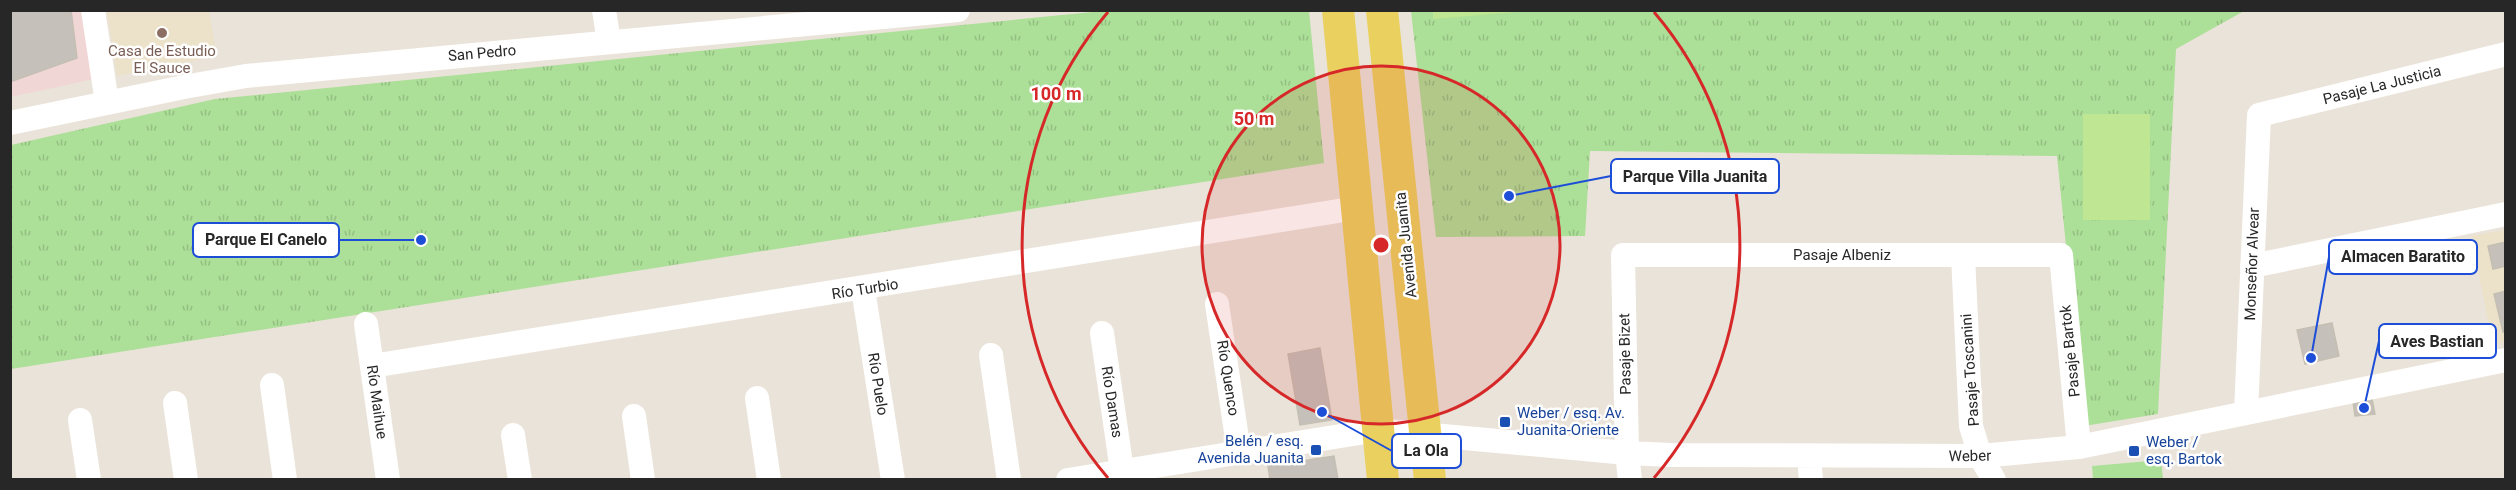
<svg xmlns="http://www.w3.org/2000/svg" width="2516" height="490" font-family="Roboto,sans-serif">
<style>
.education{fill:#ebe2c9}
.medical{fill:#f1d6d6}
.grass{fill:#acdf97}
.park{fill:url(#park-tufts)}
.pitch{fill:#bfe693}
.building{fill:#c5c0b9;stroke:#c5bfb3;stroke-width:1.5}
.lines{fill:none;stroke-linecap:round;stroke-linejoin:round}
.minor{stroke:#fff;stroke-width:24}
.major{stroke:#ead05e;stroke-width:32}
.ring{fill:none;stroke:#d62828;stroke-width:3}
.education-dot{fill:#8d6e63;stroke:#fff;stroke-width:2}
.transit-dot{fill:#1a4fb4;stroke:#fff;stroke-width:2}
.labels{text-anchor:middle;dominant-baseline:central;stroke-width:5;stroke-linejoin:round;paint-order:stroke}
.education-label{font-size:15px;fill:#785e54;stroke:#fff}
.street-label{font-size:15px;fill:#272727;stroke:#fff}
.transit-label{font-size:15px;fill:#164399;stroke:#fff;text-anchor:start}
.centre{fill:#d62828;stroke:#fff;stroke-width:3}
.ring-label{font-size:18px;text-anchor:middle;font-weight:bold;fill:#d62828;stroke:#fff;stroke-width:5;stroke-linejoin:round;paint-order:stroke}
.leader{fill:none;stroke:#1d4ed8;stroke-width:2}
.callout-dot{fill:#1d4ed8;stroke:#fff;stroke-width:2}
.callout{fill:#fff;stroke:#1d4ed8;stroke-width:2}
.callout-label{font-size:16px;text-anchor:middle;font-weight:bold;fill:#272727}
</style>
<defs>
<pattern id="park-tufts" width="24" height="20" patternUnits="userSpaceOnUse" patternTransform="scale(1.5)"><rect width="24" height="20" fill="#acdf97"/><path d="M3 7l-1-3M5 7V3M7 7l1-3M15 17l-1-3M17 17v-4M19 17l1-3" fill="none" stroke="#94bf82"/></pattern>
</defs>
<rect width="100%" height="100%" fill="#eae3d9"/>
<!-- education -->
<path class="education" d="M107 11H209L217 56 117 76Z
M2505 230V342L2493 345 2471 236Z"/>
<!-- medical -->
<path class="medical" d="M11 11H81L94 79 11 97Z"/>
<!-- grass -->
<path class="grass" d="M2161 460 2163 479H2093L2092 466Z"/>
<!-- park -->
<path class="park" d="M1103 11H1309L1324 163 11 369V145L215 99Z
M1411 11H2244L2176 49 2158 414 2084 426 2057 156 1590 151 1585 236 1436 237Z"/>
<!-- pitch -->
<path class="pitch" d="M1433 10H1529V11L1433 19Z
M2083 114H2150V220H2083Z"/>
<!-- building -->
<path class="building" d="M10 10H71L77 58 10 82Z
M2506 242V266L2493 269 2488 246Z
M2506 291V331L2503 332 2494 294Z
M2332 323 2339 356 2305 364 2297 330Z
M1320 348 1332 420 1300 425 1288 354Z
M2372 399 2375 414 2355 416 2353 402Z
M1334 456 1338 480H1270L1268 466Z"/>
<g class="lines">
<!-- minor -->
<path class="minor" d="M93 10 107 103
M604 10 609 42
M10 123 184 87 246 76 958 10
M1963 255 1971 426 1980 456 1994 480
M2252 266 2506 214
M863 289 893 480
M1217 304 1239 452
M366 324 388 480
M1102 333 1122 471
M991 355 1009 480
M372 366 1357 208
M272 385 285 480
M757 398 769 480
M175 403 186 480
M2246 413 2259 115 2506 54
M634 416 643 480
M80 420 89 480
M513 435 520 480
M1809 456 1811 480
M1068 480 1378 430 1627 453 1671 455 1980 456 2079 447 2506 360
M1630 480 1627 453 1623 255H2061L2079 447"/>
<!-- major -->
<path class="major" d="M1338 10 1383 480
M1382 10 1430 480"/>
</g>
<!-- distance rings -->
<circle cx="1381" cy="245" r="179" fill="#d62828" fill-opacity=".12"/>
<g class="ring">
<circle cx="1381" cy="245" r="179"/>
<path d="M1108 478A359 359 0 0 1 1108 12M1654 12A359 359 0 0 1 1654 478"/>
</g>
<!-- markers -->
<circle class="education-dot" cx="162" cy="33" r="6"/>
<g class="transit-dot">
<rect x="1499" y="416" width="12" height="12" rx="3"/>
<rect x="1310" y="444" width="12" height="12" rx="3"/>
<rect x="2128" y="445" width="12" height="12" rx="3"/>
</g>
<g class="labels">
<!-- education labels -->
<g class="education-label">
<text x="162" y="51">Casa de Estudio<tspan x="162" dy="17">El Sauce</tspan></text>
</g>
<!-- street labels -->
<g class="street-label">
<text transform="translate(482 53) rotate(-5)">San Pedro</text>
<text transform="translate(2382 85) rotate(-14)">Pasaje La Justicia</text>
<text transform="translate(1406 245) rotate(-96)">Avenida Juanita</text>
<text x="1842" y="255">Pasaje Albeniz</text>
<text transform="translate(2252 264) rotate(-88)">Monseñor Alvear</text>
<text transform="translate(865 289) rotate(-9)">Río Turbio</text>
<text transform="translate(2070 351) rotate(-96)">Pasaje Bartok</text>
<text transform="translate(1625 354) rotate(-91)">Pasaje Bizet</text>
<text transform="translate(1970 370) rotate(-94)">Pasaje Toscanini</text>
<text transform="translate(1228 378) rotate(81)">Río Quenco</text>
<text transform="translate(878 384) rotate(81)">Río Puelo</text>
<text transform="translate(377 402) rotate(82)">Río Maihue</text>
<text transform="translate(1112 402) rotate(81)">Río Damas</text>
<text transform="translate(1970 456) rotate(-1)">Weber</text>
</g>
<!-- transit labels -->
<g class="transit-label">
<text x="1517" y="413">Weber / esq. Av.<tspan x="1517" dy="17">Juanita-Oriente</tspan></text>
<text x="1304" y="441" text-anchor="end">Belén / esq.<tspan x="1304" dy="17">Avenida Juanita</tspan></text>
<text x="2146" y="442">Weber /<tspan x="2146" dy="17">esq. Bartok</tspan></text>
</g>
</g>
<circle cx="1381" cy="245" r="9" class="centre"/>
<g class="ring-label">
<text x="1056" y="100">100 m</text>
<text x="1254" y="125">50 m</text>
</g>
<!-- callouts -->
<path class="leader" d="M1509 196L1611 176M421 240L339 240M2311 358L2329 257M2364 408L2379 341M1322 412L1392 451"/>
<g class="callout-dot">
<circle cx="1509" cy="196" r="6"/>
<circle cx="421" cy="240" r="6"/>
<circle cx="2311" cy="358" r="6"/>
<circle cx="2364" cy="408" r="6"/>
<circle cx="1322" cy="412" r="6"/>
</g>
<g class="callout">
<rect x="1611" y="159" width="168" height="34" rx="6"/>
<rect x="193" y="223" width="146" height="34" rx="6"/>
<rect x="2329" y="240" width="148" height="34" rx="6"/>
<rect x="2379" y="324" width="117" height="34" rx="6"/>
<rect x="1392" y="434" width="69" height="34" rx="6"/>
</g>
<g class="callout-label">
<text x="1695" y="182">Parque Villa Juanita</text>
<text x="266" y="245">Parque El Canelo</text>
<text x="2403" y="262">Almacen Baratito</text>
<text x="2437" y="347">Aves Bastian</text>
<text x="1426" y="456">La Ola</text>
</g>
<!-- border -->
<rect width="2516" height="490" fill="none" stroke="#272727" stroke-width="24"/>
</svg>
